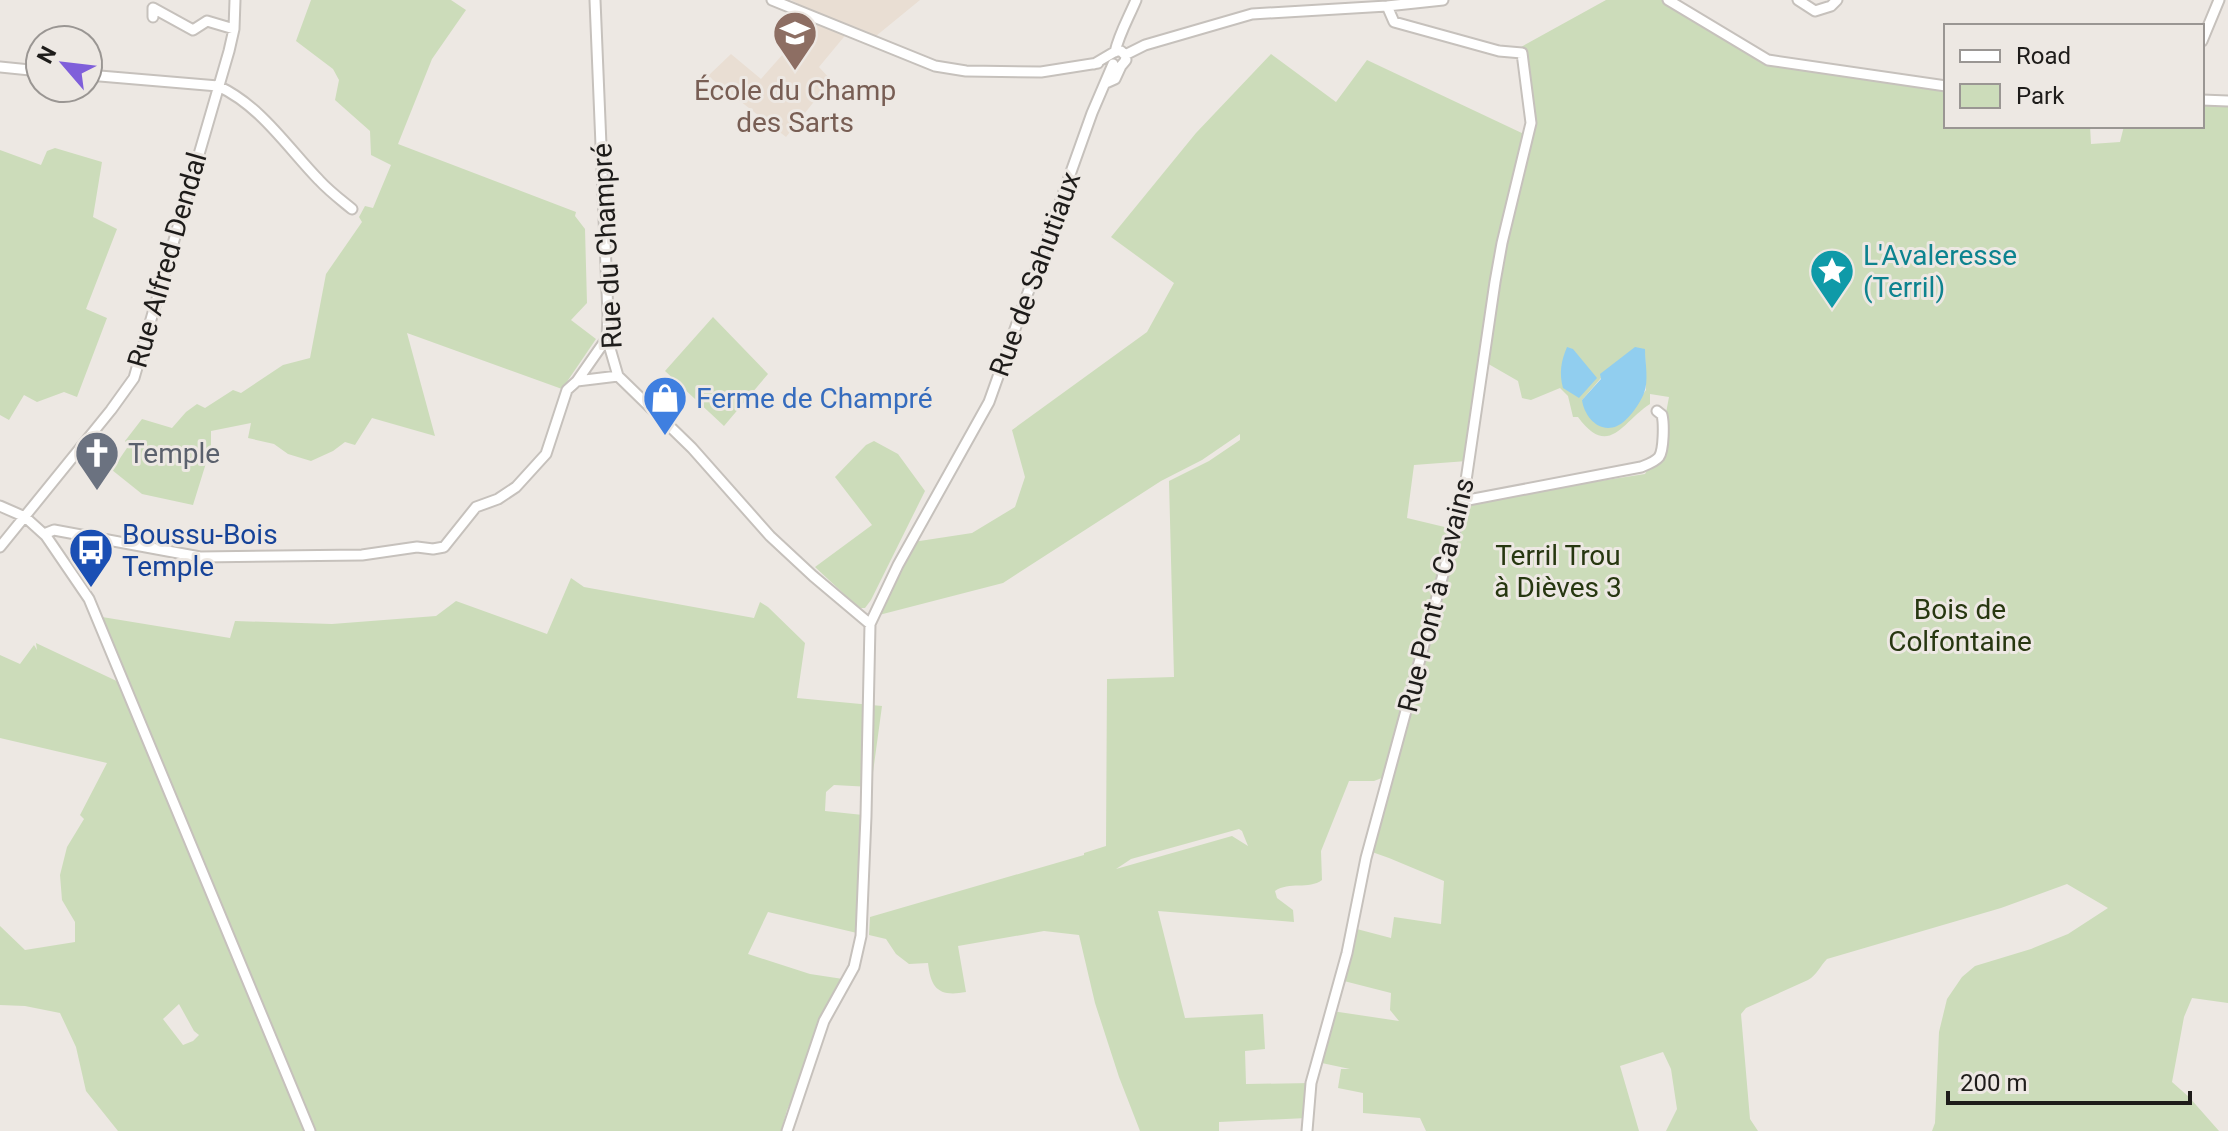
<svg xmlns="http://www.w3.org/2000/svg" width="2228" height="1131" font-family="Roboto,sans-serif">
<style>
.built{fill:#e9ded3}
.green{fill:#ccdcba;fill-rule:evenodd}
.water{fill:#91ceef}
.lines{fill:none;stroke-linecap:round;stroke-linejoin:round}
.minor-casing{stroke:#c6c1bc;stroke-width:13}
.minor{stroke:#fff;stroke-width:9}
.labels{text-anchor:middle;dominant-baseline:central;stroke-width:6;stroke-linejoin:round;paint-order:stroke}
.education-label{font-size:28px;fill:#785e54;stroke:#ede8e3}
.street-label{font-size:28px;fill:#1e1c1a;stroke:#ede8e3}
.culture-label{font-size:28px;fill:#0d838f;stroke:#ede8e3;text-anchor:start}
.shop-label{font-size:28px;fill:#366cbe;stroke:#ede8e3;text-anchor:start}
.worship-label{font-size:28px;fill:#5b616d;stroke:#ede8e3;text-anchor:start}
.transit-label{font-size:28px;fill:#164399;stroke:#ede8e3;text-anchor:start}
.park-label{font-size:28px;fill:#273710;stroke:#ede8e3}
</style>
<rect width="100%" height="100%" fill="#ede8e3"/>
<!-- built -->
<path class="built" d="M791 0H920L876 36 853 26 819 67 831 80 786 137 708 76 731 54 761 79 799 36 815 13Z"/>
<!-- green -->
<path class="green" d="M311 0H451L466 10 432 59 398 144 576 212 575 216 585 229 587 303 571 320 596 339 562 389 407 333 435 436 372 418 355 445 345 442 333 451 311 461 288 454 274 444 248 438 251 423 211 431V447L193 505 142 494 112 470 129 445 125 441 142 419 172 428 186 412 197 404 205 408 233 390 241 393 283 365 310 358 326 274 362 222 359 217 365 206 373 208 391 165 371 155 370 131 335 100 339 80 333 69 296 41Z
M1606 0H1669L1768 65 1946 91V126H2090L2091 144 2120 142 2124 126H2202V104L2228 105V1003L2192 998 2184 1017 2172 1082 2189 1097 2219 1131H1932L1935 1123 1939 1032 1947 999 1962 977 1975 966 2031 949 2068 934 2108 908 2067 884 2001 908 1827 959C1820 966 1817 975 1808 980L1746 1008 1741 1014 1750 1119 1758 1131H1666L1677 1109 1671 1069 1663 1052 1620 1066 1639 1131H1426L1420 1118 1363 1113V1093L1338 1088 1341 1069H1350L1317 1062 1332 1011 1399 1021 1390 1010 1391 993 1340 980 1353 928 1391 938 1394 917 1441 924 1444 881 1389 858 1372 852 1465 502 1645 474 1650 465 1657 461 1669 397 1650 394V404C1622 422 1609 459 1578 417H1573L1568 396 1560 388 1531 400 1522 398 1518 381 1485 362 1497 285 1533 119 1521 47ZM1645 352 1646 390 1626 419 1582 400 1601 378Z
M1271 54 1336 102 1367 60 1528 136 1501 237 1467 461 1414 465 1407 518 1453 529 1387 776 1374 781H1349L1321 851 1322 880C1309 890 1289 881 1275 891L1277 898 1293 910 1294 922 1158 911 1185 1018 1263 1014 1265 1049 1245 1051 1246 1084 1311 1083 1307 1118 1219 1122V1131H1140L1119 1077 1095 1003 1079 935 1044 931 958 946 966 992C939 997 931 989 928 963L909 964 896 954 886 939 869 935 870 917 1084 855V853L1106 846 1107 679 1174 677 1169 481 1209 461 1240 440V434L1202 460 1161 481 1003 583 879 615 913 542 972 533 1015 507 1025 477 1012 430 1147 332 1174 283 1111 237 1196 133ZM1239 829 1242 831 1248 846 1232 836 1116 869 1131 859Z
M55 148 102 162 93 217 117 229 86 309 107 318 77 397 64 392 37 402 24 395 9 420 0 415V150L41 165 47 151Z
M713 317 768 374 724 426 665 371Z
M874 441 898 454 925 491 871 600 865 608H859L815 567 872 525 835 477 866 445Z
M571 578 584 587 754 618 760 602 768 607 805 643 797 698 882 706 871 787 834 785 826 792 825 811 863 815 857 933 768 912 748 954 810 974 843 979 819 1022 795 1093 787 1110 781 1131H118L86 1091 76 1047 60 1013 25 1006 0 1005V926L25 950 75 942V922L62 900 60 875 67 847 84 819 80 815 107 763 0 738V655L20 664 34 645 37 650 36 643 123 684 96 616 230 638 235 621 332 624 436 616 456 601 547 634ZM179 1004 194 1031 199 1035 193 1041 183 1045 163 1019Z"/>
<!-- water -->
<path class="water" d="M1567 347 1573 349 1597 378 1579 398 1563 388C1559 373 1561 361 1567 347Z
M1635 347 1645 349C1645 362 1649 381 1644 393 1640 404 1627 422 1617 426 1599 434 1584 416 1582 400L1601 379 1600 374Z"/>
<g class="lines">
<!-- minor casing -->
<g class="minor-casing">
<path id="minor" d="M595 0 608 315 607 338 618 376 692 448 770 536 813 576 870 624
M772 0 935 66 966 71 1041 72 1098 63
M1668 0 1768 60 1946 86
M1798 0 1815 11 1831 6 1837 0
M153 17V8L193 30 207 21 234 29
M2202 41 2219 0
M1115 52C1119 34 1129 17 1136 0
M1094 64 1116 51H1121L1125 55 1145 45 1252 14 1387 6 1443 0
M0 67 40 71
M88 75 218 86C261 106 287 147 319 180 329 191 341 200 352 209
M1106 83 1115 79 1121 66 1126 60 1125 55
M2202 100 2228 101
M577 381 607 338
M1463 501 1641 467C1646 465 1655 462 1659 457 1664 450 1664 423 1662 415L1657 411
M0 506 25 517 46 536 89 599 310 1131
M44 534 54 530 200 557 362 555 417 547 433 549 444 547 476 507 498 499 516 487 546 454 567 390 577 381 618 376
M0 547 111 410 134 378 229 51 234 29 235 0
M787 1131 824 1021 854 967 861 936 866 816 870 624 898 565 989 402 1092 113 1113 64
M1307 1131 1311 1083 1347 953 1366 858 1463 501 1495 282 1502 243 1531 123 1522 53 1499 51 1394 22 1387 6"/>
</g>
<!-- minor -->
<use href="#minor" class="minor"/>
</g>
<!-- icons -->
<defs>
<g id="school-pin" transform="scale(2.3)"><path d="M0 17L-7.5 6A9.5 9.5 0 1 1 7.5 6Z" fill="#8d6e63" stroke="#ede8e3"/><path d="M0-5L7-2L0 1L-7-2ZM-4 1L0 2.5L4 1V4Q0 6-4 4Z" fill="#fff"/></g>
<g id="sight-pin" transform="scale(2.3)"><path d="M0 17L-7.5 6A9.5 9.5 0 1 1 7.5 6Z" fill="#0f9aa8" stroke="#ede8e3"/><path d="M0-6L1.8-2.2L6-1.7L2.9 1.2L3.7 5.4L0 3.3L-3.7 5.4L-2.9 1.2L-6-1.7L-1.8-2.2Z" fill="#fff"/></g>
<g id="shop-pin" transform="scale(2.3)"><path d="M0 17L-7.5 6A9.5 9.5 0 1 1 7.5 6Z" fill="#3f7fe0" stroke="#ede8e3"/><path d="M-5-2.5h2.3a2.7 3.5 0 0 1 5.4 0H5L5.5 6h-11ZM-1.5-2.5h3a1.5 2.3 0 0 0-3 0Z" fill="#fff"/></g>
<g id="church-pin" transform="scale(2.3)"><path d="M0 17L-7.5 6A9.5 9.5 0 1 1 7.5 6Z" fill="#6b7280" stroke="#ede8e3"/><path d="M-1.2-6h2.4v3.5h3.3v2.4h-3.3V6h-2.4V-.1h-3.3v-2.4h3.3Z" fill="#fff"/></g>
<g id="bus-pin" transform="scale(2.3)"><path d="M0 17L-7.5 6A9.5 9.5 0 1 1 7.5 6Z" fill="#1a4fb4" stroke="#ede8e3"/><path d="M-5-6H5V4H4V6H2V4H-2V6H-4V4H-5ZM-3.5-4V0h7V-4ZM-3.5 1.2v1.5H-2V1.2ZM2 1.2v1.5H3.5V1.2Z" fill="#fff"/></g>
</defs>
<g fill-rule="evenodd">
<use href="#school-pin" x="795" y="33"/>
<use href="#sight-pin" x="1832" y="271"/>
<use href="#shop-pin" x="665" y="398"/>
<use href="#church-pin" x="97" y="453"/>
<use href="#bus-pin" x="91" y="550"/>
</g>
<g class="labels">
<!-- education labels -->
<g class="education-label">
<text x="795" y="90">École du Champ<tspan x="795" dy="32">des Sarts</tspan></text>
</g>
<!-- street labels -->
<g class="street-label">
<text transform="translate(607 246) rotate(-93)">Rue du Champré</text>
<text transform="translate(167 260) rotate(-74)">Rue Alfred Dendal</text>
<text transform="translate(1035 274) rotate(-70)">Rue de Sahutiaux</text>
<text transform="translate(1436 595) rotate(-76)">Rue Pont à Cavains</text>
</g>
<!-- culture labels -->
<g class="culture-label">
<text x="1863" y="255">L'Avaleresse<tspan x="1863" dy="32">(Terril)</tspan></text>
</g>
<!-- shop labels -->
<g class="shop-label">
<text x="696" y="398">Ferme de Champré</text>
</g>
<!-- worship labels -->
<g class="worship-label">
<text x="128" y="453">Temple</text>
</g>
<!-- transit labels -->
<g class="transit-label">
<text x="122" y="534">Boussu-Bois<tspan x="122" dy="32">Temple</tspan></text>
</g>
<!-- park labels -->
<g class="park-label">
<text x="1558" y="555">Terril Trou<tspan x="1558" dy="32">à Dièves 3</tspan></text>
<text x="1960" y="609">Bois de<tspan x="1960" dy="32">Colfontaine</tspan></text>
</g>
</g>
<!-- legend -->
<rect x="1944" y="24" width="260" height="104" fill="#ede8e3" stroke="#9a9693" stroke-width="2"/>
<rect x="1960" y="50" width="40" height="12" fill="#ffffff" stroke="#9a9693" stroke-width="2"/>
<text x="2016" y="64" font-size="24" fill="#1e1c1a">Road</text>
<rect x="1960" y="84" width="40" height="24" fill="#ccdcba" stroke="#9a9693" stroke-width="2"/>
<text x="2016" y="104" font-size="24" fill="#1e1c1a">Park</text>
<!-- north arrow -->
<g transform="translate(64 64) rotate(298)"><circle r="38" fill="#ede8e3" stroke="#9a9693" stroke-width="2"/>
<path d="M0-6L14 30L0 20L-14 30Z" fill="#7f5fda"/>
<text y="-12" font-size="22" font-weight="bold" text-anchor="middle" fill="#1e1c1a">N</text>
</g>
<!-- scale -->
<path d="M1948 1091v12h242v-12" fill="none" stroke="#1e1c1a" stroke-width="4"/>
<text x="1960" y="1091" font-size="24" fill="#1e1c1a" stroke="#ede8e3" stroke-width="6" paint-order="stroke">200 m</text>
</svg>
